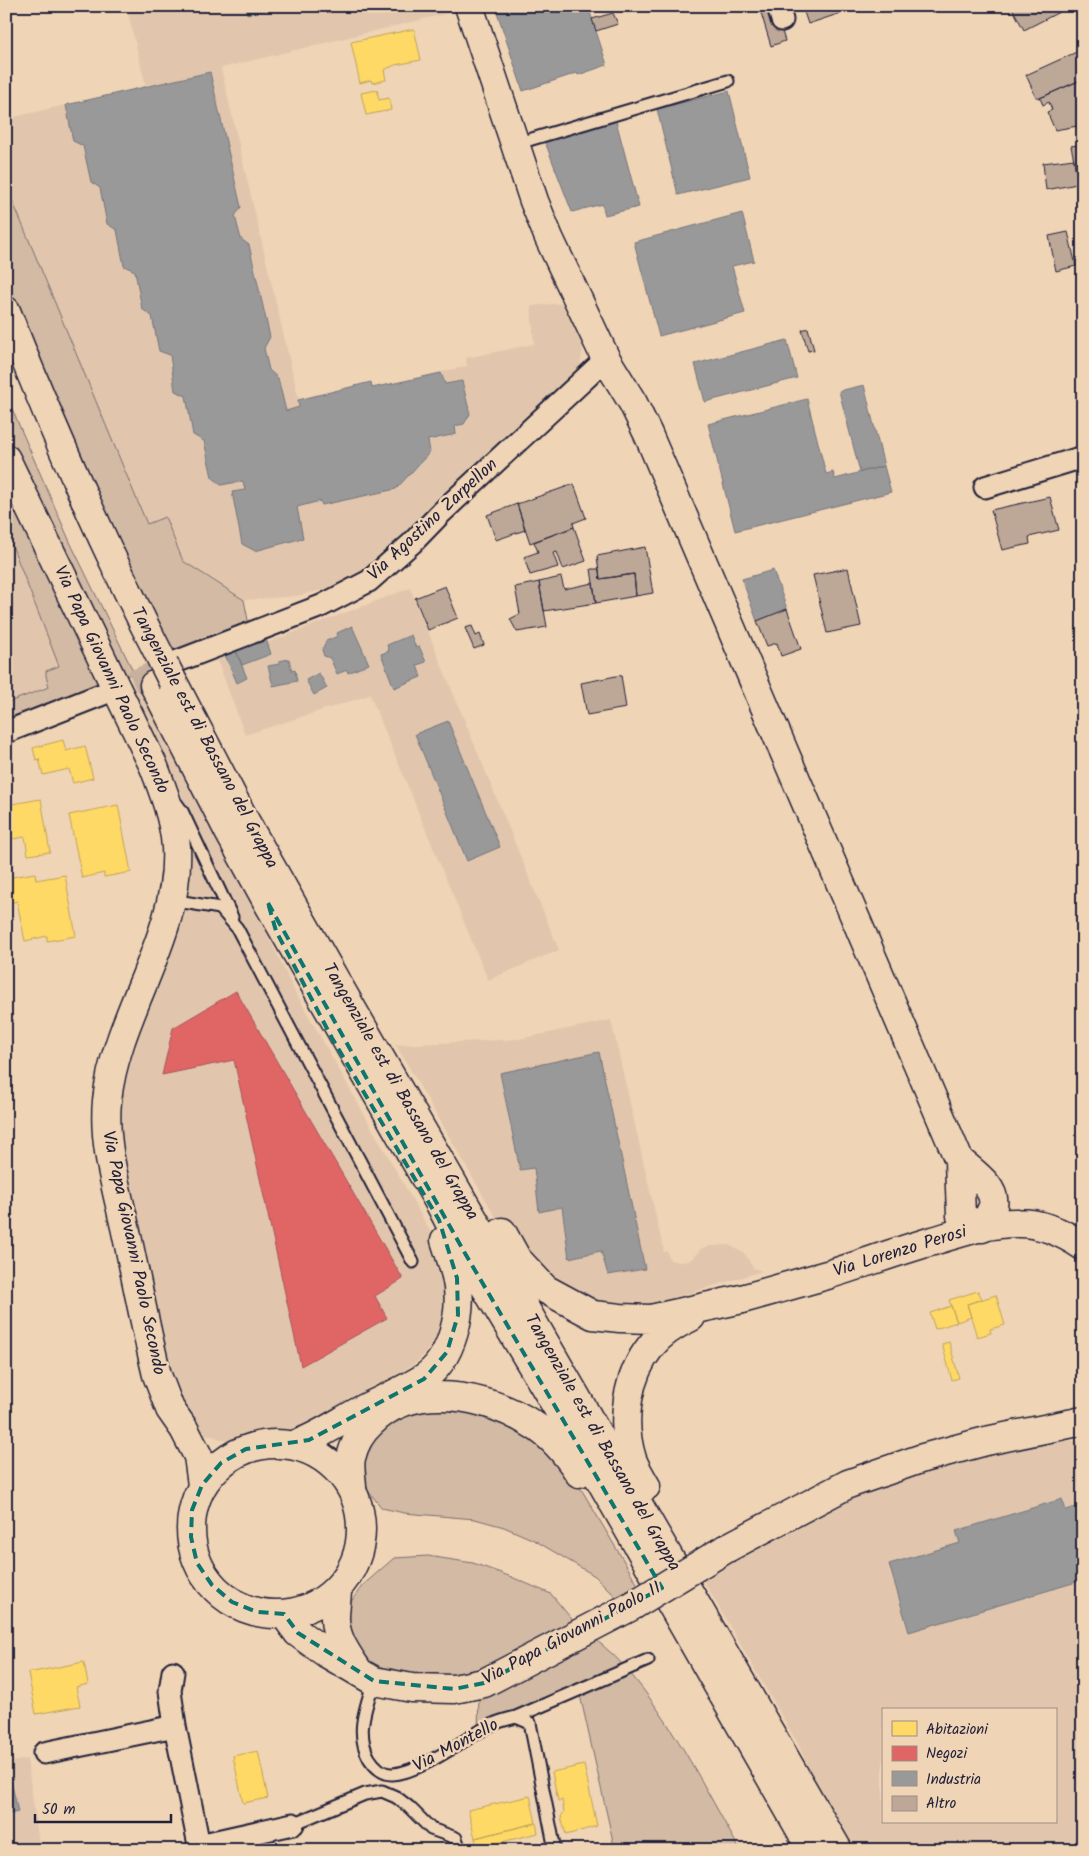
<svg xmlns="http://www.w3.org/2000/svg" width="1089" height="1856" font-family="Kalam,sans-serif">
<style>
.built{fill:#e1c6ad;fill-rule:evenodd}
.green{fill:#d2baa4;stroke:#7a6e70}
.homes{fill:#ffd966;stroke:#bda259}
.shops{fill:#e06666;stroke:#a75259}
.industry{fill:#999;stroke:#75757d}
.building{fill:#bda797;stroke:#22223b}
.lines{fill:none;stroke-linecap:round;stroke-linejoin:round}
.minor-tunnel{stroke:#c7b09d;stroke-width:21;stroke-dasharray:21 11;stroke-linecap:butt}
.service-casing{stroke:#22223b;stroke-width:15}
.minor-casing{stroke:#22223b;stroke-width:25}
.tertiary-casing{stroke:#22223b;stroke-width:31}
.primary-casing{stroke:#22223b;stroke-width:31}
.trunk-casing{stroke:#22223b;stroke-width:31}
.service{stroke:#f0d4b6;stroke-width:11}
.minor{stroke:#f0d4b6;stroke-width:21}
.tertiary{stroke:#f0d4b6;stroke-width:28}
.primary{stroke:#f0d4b6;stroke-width:28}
.trunk{stroke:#f0d4b6;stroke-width:28}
.primary-bridge-casing{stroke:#22223b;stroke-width:31;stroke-linecap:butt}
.trunk-bridge-casing{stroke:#22223b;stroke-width:31;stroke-linecap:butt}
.primary-bridge{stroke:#f0d4b6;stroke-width:28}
.trunk-bridge{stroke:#f0d4b6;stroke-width:28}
.marked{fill:none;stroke:#0f766e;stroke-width:4;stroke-dasharray:10 6;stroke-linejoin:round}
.labels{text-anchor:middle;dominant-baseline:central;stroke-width:5;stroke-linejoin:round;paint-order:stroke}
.street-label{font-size:18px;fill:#22223b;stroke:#f0d4b6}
</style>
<rect width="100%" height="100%" fill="#f0d4b6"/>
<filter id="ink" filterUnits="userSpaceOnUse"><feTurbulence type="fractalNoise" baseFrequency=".02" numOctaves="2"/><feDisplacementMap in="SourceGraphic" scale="10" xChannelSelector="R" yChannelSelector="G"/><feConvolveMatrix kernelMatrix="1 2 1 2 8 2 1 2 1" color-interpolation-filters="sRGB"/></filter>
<g filter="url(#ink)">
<!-- built -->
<path class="built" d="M126 6H455L457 11 221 68 300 405 467 366 466 358 534 344 531 306 565 303 584 341 580 366 498 447 379 560 357 576 326 589 298 596 244 600 183 561 165 517 147 525 6 185V119L146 86Z
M6 491 102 689 6 723Z
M410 588 559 950 488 980 370 695 245 735 214 651 262 638 266 643Z
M138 679 256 910 293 988 442 1252 447 1305 438 1332 430 1347 418 1361 397 1375 349 1398 310 1425 289 1435 261 1442 227 1441 200 1432 166 1379 118 1148 116 1104 185 848 202 839 122 685Z
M611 1020 664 1252 667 1251 670 1260 680 1262 689 1261 702 1248 711 1246 729 1245 745 1254 753 1268 762 1271 658 1303 626 1306 598 1303 570 1293 506 1235 396 1045 519 1039Z
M1062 1440 1083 1442V1850H847L838 1834 798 1744 700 1575 788 1523 916 1468 966 1461ZM883 1710H1055V1822H883Z
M27 1759 40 1850H6V1763Z"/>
<!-- green -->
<path class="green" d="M6 185 147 524 165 517 183 561 244 600 250 630 170 658 37 365 6 288Z
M6 395 70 542 134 673 118 679 9 448 6 443Z
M6 491 102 689 6 723V703L49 687 46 676V671L59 666 6 530Z
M411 1401 512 1418 574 1477 638 1585 616 1597 595 1576 534 1540 504 1527 475 1519 404 1513 382 1508 368 1491 360 1471 361 1445Z
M428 1556 473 1563 509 1576 551 1594 575 1623 469 1680 408 1679 359 1657 344 1612 362 1586 394 1558Z
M591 1635C601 1645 613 1653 622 1664 671 1718 704 1787 740 1850H615L578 1686 478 1728 479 1697Z"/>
<!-- homes -->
<path class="homes" d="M414 29 421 60 395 65 384 70 386 80 372 83 371 80 360 83 351 42Z
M377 90 379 100 389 98 391 110 366 115 361 93Z
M63 740 66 751 85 746 93 778 73 783 69 769 43 775 39 759 36 760 33 748Z
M41 799 50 852 28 855 25 837 6 840V805Z
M118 805 131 872 104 877V873L82 878 69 815Z
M35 873 36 880 65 875 76 936 47 941V936L25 941 17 901 10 903 6 878Z
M978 1291 982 1299 967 1304 971 1317 957 1322 949 1300Z
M996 1295 1005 1325 990 1329 991 1333 977 1337 967 1304Z
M951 1306 957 1322 935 1329 930 1313Z
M949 1342 959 1378 952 1380 942 1344Z
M84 1662 88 1684 76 1687 80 1706 36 1714 28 1673Z
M258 1751 268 1798 243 1803 233 1756Z
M584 1765 597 1826 566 1835 561 1817 564 1812 562 1800 558 1801 552 1772Z
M530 1796 536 1823 475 1838 468 1810Z
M536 1823 538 1833 477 1848 475 1838Z"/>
<!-- shops -->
<path class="shops" d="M236 991 403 1279 375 1296 387 1318 301 1366 234 1060 162 1075 173 1028Z"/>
<!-- industry -->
<path class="industry" d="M246 6H285L247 14Z
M495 6H588L607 65 578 75 577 73 523 91Z
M210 72 241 207 235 216 241 239 249 245 270 337 264 348 269 370 278 378 286 411 299 407 298 400 371 382 372 388 441 373 445 384 462 381 470 414 464 424 455 426 456 434 428 440 430 452 396 489 322 505 320 501 297 507 303 538 255 551 242 544 232 492 245 490 243 481 221 485 212 477 204 441 193 435 186 396 175 391 170 355 159 351 152 316 142 309 135 271 124 266 117 230 107 224 100 188 91 182 83 146 73 141 66 105Z
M729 91 750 177 678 195 657 109Z
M616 121 639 207 605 215 602 204 572 212 545 142 584 131 583 129Z
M742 213 754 261 732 266 745 313 659 336 634 242Z
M787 340 797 378 705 402 695 364Z
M864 385 884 466 860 472 839 391Z
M807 399 826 474 833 472 835 479 884 466 891 492 735 531 708 424Z
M773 570 787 609 757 621 742 579Z
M352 626 369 664 348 673 347 670 337 674 330 658 324 656 322 650 326 641 338 636 337 633Z
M411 635 416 648 419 646 426 662 417 665 421 677 394 688 381 654 389 651 387 645Z
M266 639 271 654 242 665 236 651Z
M236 651 247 678 237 683 225 655Z
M289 659 292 671 295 670 297 681 273 686 268 666 279 664V661Z
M319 673 327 688 314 695 306 680Z
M448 721 500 847 467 861 415 734Z
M599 1052 645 1269 608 1275 601 1251 569 1258 562 1207 539 1212 534 1168 520 1170 500 1073Z
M1062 1499 1066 1510 1083 1505V1580L909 1632 889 1564 960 1543 956 1531Z
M11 1780 18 1812 6 1815V1781Z"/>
<!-- building -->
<path class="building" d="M759 6H774L785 41 771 46Z
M802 6H839L841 13 808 24Z
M1011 6H1071L1024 30Z
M613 13 618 24 596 31 592 19Z
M1083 49V79L1040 98 1036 97 1026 75Z
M1083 79V125L1055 130 1047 112 1052 110 1049 102 1043 105 1040 98Z
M1083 144V183L1079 184 1071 146Z
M1074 159 1077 184 1046 190 1043 163Z
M1068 232 1076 266 1056 271 1049 236Z
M808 328 814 350 808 351 802 330Z
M574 484 586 518 573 523 574 527 530 543 517 504Z
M1050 497 1059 530 1029 537 1030 544 1002 550 991 510Z
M517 504 525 530 496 540 487 515Z
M574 527 586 561 563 569 557 552 553 553 558 567 530 575 524 557 538 552 534 542Z
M645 547 653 593 636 596 634 574 600 579 597 556Z
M848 568 861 626 827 633 813 575Z
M591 569H599L600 579 634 574 636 596 596 603Z
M561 577 564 589 593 583 596 603 544 611 539 582Z
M539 582 547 627 517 632 510 619 520 614 515 587Z
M445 586 458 618 428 630 415 598Z
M787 609 801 649 781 656 777 643 767 646 757 621Z
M472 626 476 636 480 634 484 645 474 649 465 628Z
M621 675 626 708 587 715 581 683Z"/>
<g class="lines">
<!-- minor-tunnel -->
<path class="minor-tunnel" d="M103 694 169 665"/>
<!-- service casing -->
<g class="service-casing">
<path id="service" d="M515 144 728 81
M177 804 182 811 232 917
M171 900 220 908 237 928 413 1262
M374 1681C366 1707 355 1732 369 1758 374 1766 383 1775 393 1774 422 1772 464 1739 491 1725 499 1721 508 1719 516 1717L530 1723 555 1850
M516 1717 648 1660
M293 1824 365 1794 382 1791 396 1797 409 1807 431 1829 456 1838 460 1850"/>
</g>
<!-- minor casing -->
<g class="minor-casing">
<path id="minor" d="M778 6 782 20
M985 487 1083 457
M178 661 321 606 369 581 412 543 442 512 606 359
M6 732 103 694
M173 1672 170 1691 175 1726 200 1850
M44 1753 175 1726
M199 1845 293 1824"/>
</g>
<!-- tertiary casing -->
<g class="tertiary-casing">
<path id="tertiary" d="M469 6 534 201 549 238 606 359 633 403 648 434 959 1160 961 1216 982 1228C985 1221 991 1213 993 1206 997 1187 971 1171 959 1160"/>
</g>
<!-- primary casing -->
<g class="primary-casing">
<path id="primary" d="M6 459 154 767C164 793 174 819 176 847 181 937 116 1012 107 1101 103 1143 116 1186 125 1227 136 1277 145 1326 157 1375L170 1409 184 1429 198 1456 202 1485
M742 1299C770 1291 799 1283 827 1275 863 1264 897 1251 933 1241 960 1233 990 1222 1019 1223 1041 1223 1065 1234 1083 1246
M191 1529a85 85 0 1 1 170 0a85 85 0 1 1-170 0Z
M727 1548 848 1484 923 1458 986 1441 1083 1421
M337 1589C337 1599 335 1608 335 1618 335 1638 347 1654 357 1669
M284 1614 298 1633 326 1653 374 1681 412 1688 454 1689 484 1683 632 1606"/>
</g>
<!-- trunk casing -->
<g class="trunk-casing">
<path id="trunk" d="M6 311C53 431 105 549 164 664
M173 682 245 821 330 971 838 1850
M154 685 229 832 268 903 440 1204 466 1255 594 1469 812 1850
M502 1232 517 1259 545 1289 593 1315 620 1318 651 1319 742 1299
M294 1445C319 1437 341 1420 365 1408 384 1399 404 1390 422 1379 453 1360 464 1309 456 1276 453 1264 449 1252 445 1240
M646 1486C641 1477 635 1468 632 1459 620 1421 627 1376 651 1346 662 1332 676 1324 691 1317
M352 1488C352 1479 349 1467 351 1458 354 1444 362 1431 372 1422 414 1380 487 1395 532 1424 552 1436 567 1454 579 1473"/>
</g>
<!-- service -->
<use href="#service" class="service"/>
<!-- minor -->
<use href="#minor" class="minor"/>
<!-- tertiary -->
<use href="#tertiary" class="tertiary"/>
<!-- primary -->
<use href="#primary" class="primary"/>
<!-- trunk -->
<use href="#trunk" class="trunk"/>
<!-- primary-bridge casing -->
<g class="primary-bridge-casing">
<path id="primary-bridge" d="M632 1606 727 1548"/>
</g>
<!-- trunk-bridge casing -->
<g class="trunk-bridge-casing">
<path id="trunk-bridge" d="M164 664 173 682"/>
</g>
<!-- primary-bridge -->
<use href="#primary-bridge" class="primary-bridge"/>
<!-- trunk-bridge -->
<use href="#trunk-bridge" class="trunk-bridge"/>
</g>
</g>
<!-- marked area -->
<path class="marked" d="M268 903 466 1255 662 1588 484 1683 454 1689 374 1681 298 1633 284 1614 257 1612 232 1602 212 1585 197 1563 191 1537 192 1510 202 1485 221 1463 246 1449 309 1440 424 1379 447 1352 458 1315 457 1278 439 1220 332 1038 276 931Z"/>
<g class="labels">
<!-- street labels -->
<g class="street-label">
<text transform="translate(433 520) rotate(-43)">Via Agostino Zarpellon</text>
<text transform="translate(111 680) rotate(65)">Via Papa Giovanni Paolo Secondo</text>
<text transform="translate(204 738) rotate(62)">Tangenziale est di Bassano del Grappa</text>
<text transform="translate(400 1092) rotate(60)">Tangenziale est di Bassano del Grappa</text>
<text transform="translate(900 1252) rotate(-17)">Via Lorenzo Perosi</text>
<text transform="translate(133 1253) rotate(78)">Via Papa Giovanni Paolo Secondo</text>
<text transform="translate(602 1443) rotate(60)">Tangenziale est di Bassano del Grappa</text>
<text transform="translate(572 1634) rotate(-28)">Via Papa Giovanni Paolo II</text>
<text transform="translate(456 1746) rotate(-28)">Via Montello</text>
</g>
</g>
<!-- margin -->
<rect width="1089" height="1856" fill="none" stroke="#f0d4b6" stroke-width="25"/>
<rect x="12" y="12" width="1064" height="1831" fill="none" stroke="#22223b" stroke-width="2" filter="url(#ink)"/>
<!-- legend -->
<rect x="882" y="1708" width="175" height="115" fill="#f0d4b6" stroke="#9e8d85"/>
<rect x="892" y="1721" width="25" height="15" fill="#ffd966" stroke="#9e8d85"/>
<text x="926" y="1734" font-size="15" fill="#22223b">Abitazioni</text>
<rect x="892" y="1746" width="25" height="15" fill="#e06666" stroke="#9e8d85"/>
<text x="926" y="1758" font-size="15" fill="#22223b">Negozi</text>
<rect x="892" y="1771" width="25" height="15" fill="#999999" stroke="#9e8d85"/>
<text x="926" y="1784" font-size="15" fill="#22223b">Industria</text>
<rect x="892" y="1796" width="25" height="15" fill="#bda797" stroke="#9e8d85"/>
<text x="926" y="1808" font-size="15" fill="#22223b">Altro</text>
<!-- scale -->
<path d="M35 1814v8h136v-8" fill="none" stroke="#22223b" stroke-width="2.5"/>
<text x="42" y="1814" font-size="15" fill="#22223b" stroke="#f0d4b6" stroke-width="4" paint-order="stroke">50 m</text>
</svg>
